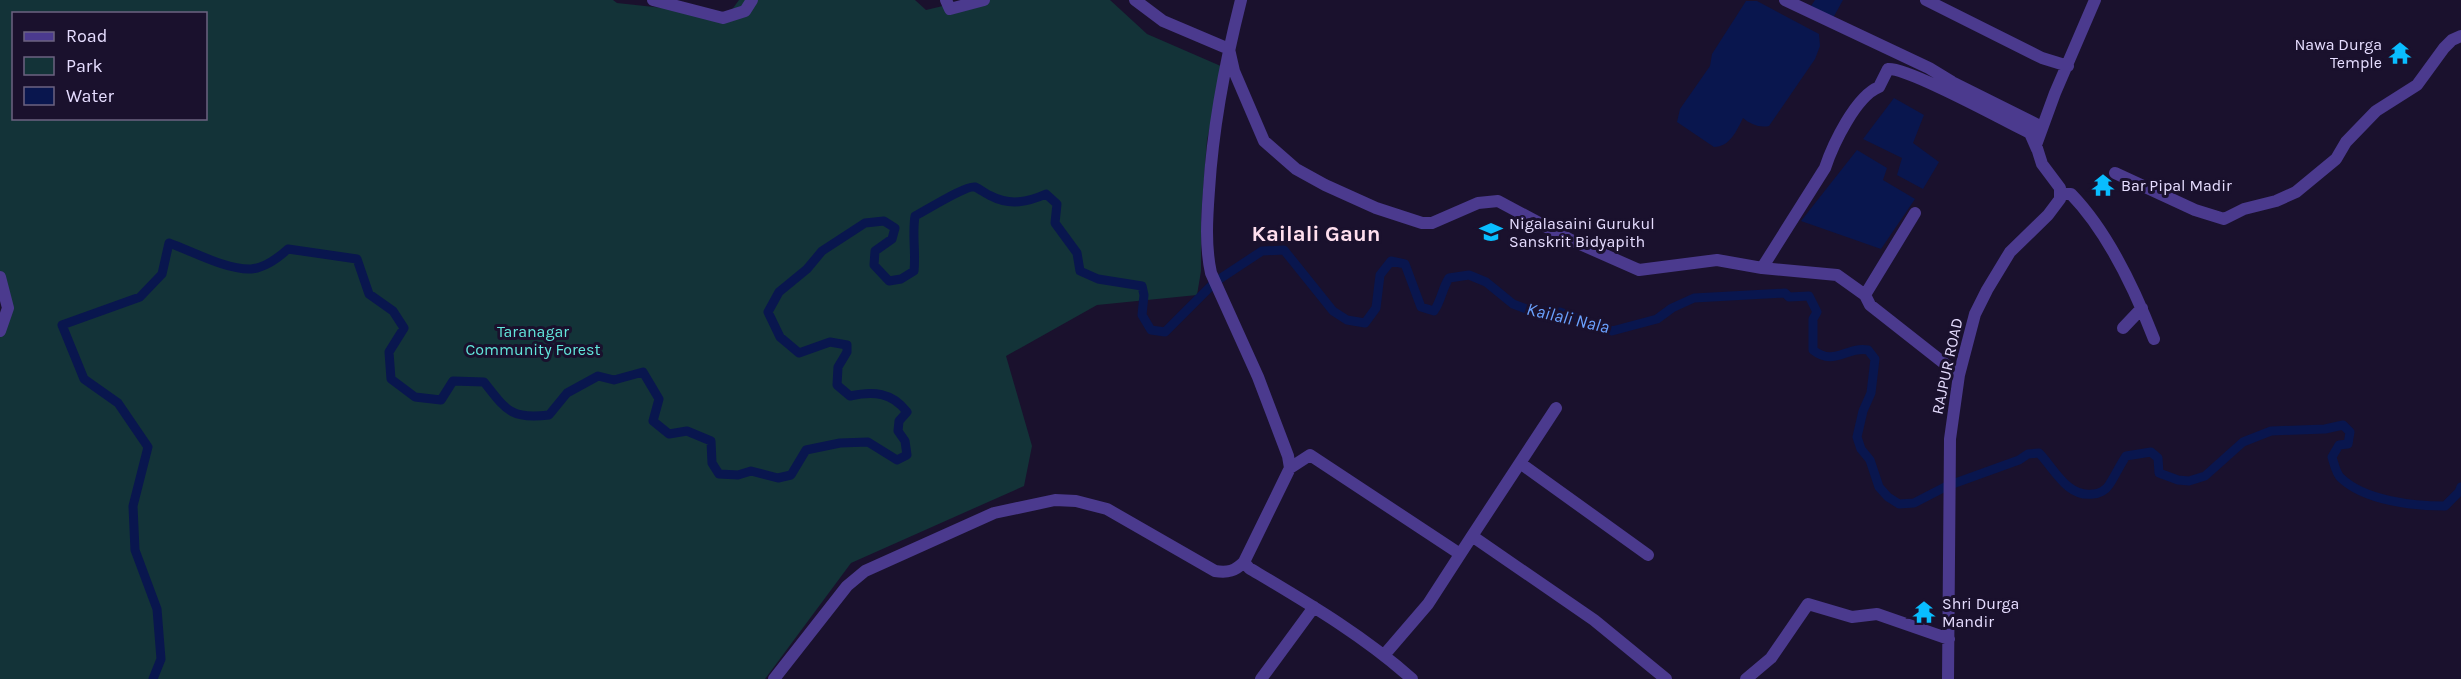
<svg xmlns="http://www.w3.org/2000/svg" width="2461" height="679" font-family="Karla,sans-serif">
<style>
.green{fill:#133338;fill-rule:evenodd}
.water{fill:#09164e}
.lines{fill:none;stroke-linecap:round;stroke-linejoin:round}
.canal{stroke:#09164e;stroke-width:9}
.minor{stroke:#4b3a8e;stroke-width:12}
.labels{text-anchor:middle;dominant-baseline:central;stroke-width:6;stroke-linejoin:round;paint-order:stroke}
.poi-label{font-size:16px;fill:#e6ddff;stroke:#1a112d;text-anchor:start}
.park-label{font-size:16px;fill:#62e6db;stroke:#1a112d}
.street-label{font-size:16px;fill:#e6ddff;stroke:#1a112d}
.water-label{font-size:18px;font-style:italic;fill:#6ba2ff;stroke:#1a112d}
.district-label{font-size:22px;font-weight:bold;fill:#ffdfee;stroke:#1a112d}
</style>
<rect width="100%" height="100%" fill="#1a112d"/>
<!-- green -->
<path class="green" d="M0 0H613L617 3 728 15 739 0H915L926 10 968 0H1110L1147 34 1223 67 1207 140 1201 218V271L1197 295 1097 305 1006 356 1032 446 1024 486 851 563 765 679H0V337L10 311 0 272ZM14 14H206V118H14Z"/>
<!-- water -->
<path class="water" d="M1815 0H1843L1833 18 1811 6Z
M1746 1H1757L1819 34 1820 46 1815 59 1769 126C1759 128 1750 124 1743 118 1737 130 1730 147 1714 147L1677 122 1680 109 1710 66 1712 54Z
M1894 98 1924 115 1913 143 1939 162 1923 189 1897 175 1902 158 1863 139Z
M1857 150 1887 168 1883 180 1915 199 1881 249 1801 221Z"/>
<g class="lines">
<!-- canal -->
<path class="canal" d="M153 679 161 659 157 609 135 550 133 506 148 447 118 403 84 379 62 325 140 297 162 274 169 243C192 251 226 270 251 269 265 268 278 258 288 249L357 259 369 294 393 311 404 328 389 352 391 379 415 397 441 400 453 381 484 382C506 410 511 420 549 415L567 393 598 376 614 380 643 372 659 399 653 421 669 434 687 431 711 441 712 463 719 474 738 475 751 471 778 478 791 475 806 450 840 443 868 442 897 460 907 455 905 441 898 431 899 421 907 412C892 392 873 391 850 396L837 385 838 367 847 352V345L830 342 799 353 780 337 768 312 779 292 807 269 822 251 865 223 884 221 895 228 892 239 875 251 874 265 889 281 901 279 914 271C916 252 912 235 915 216 927 210 966 185 975 187 980 189 986 194 991 196 1010 206 1028 202 1046 194L1057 204 1055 223 1077 253 1080 271 1098 279 1142 286 1144 295 1142 315 1151 330 1165 332 1215 282 1262 251 1284 250 1333 311 1347 320 1365 323 1376 308 1380 275 1391 261 1405 264 1421 307 1434 311C1441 301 1442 289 1449 278L1469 275 1486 282 1513 304 1529 310 1560 312 1612 331 1657 319 1672 308 1694 298 1785 293 1789 297 1809 296 1817 312 1813 319V350C1834 367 1847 346 1868 350L1875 359 1871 393 1863 411 1857 437 1861 449 1870 460 1879 487 1888 497 1899 504 1914 503 1947 486 2019 460 2028 454 2039 453C2054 468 2067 498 2093 494 2099 494 2106 490 2109 485 2115 476 2120 465 2126 456L2151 452 2158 458 2159 473 2178 480 2189 481 2205 476 2243 442 2271 431 2325 429 2343 425 2350 432 2348 444 2339 445 2332 457C2334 463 2336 474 2341 478 2365 501 2414 506 2445 506L2459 492 2461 487"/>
<!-- minor -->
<path class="minor" d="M653 0 723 18 745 11 752 0
M946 0 950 9 984 0
M1135 0 1163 21 1229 49 1234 71 1264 141 1296 169 1325 185 1376 208 1422 223H1432L1478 203 1498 201 1571 240 1639 270 1717 260 1762 268 1837 275 1865 295 1870 305 1959 375
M1785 0 1929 68 1952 82 2042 127
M1926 0 2042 58 2068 66
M2115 173 2195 210 2224 219 2244 209 2276 201 2296 192 2336 159 2346 142 2376 111 2417 85 2444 48 2452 40 2461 36
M2060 194H2071C2108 232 2135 290 2154 339
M1762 268 1825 168C1833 144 1856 96 1879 87L1888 69C1908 67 2005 121 2030 133L2037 149
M0 277 8 308 0 331
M1865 295 1915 213
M2123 328 2142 308
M1520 463 1648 555
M1290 468 1310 455 1460 554
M1472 536 1556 408
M1244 562 1249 568C1306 602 1363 635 1412 679
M1385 654 1428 604 1472 536 1594 620 1666 679
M774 679 847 586 865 571 994 513 1055 500 1076 501 1107 509 1215 571C1228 573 1235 571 1244 562L1290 468 1288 456 1258 377 1211 273C1205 246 1207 217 1209 190 1213 125 1225 63 1241 0
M1261 679 1314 607
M1746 679 1771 658 1808 604 1852 617 1877 614 1949 639
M1948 679 1950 439 1959 375 1975 314 1987 290 2010 252 2048 215 2060 199V188L2042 164 2036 145 2055 93 2095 0"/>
</g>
<!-- icons -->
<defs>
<g id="temple-bare" transform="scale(1.8)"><path d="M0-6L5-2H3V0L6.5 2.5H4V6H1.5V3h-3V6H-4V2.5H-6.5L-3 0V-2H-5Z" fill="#09bdff" stroke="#1a112d" stroke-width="2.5" paint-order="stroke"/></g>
<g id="school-bare" transform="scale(1.8)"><path d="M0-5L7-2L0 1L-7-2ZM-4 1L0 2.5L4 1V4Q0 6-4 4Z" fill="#09bdff" stroke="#1a112d" stroke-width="2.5" paint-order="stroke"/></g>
</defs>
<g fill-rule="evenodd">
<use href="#temple-bare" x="2400" y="53"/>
<use href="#temple-bare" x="2103" y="185"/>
<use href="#school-bare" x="1491" y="232"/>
<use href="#temple-bare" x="1924" y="612"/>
</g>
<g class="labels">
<!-- poi labels -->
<g class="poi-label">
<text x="2382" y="44" text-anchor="end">Nawa Durga<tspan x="2382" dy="18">Temple</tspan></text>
<text x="2121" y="185">Bar Pipal Madir</text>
<text x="1509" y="223">Nigalasaini Gurukul<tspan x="1509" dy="18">Sanskrit Bidyapith</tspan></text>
<text x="1942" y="603">Shri Durga<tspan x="1942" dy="18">Mandir</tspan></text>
</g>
<!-- park labels -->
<g class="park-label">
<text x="533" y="331">Taranagar<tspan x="533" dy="18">Community Forest</tspan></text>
</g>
<!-- street labels -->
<g class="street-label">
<text transform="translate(1947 366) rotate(-78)">RAJPUR ROAD</text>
</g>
<!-- water labels -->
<g class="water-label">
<text transform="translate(1568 318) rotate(13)">Kailali Nala</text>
</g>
<!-- district labels -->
<g class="district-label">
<text x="1316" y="234">Kailali Gaun</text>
</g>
</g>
<!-- legend -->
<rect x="12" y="12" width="195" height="108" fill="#1a112d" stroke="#6c6381" stroke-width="1.5"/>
<rect x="24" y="32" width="30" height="9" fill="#4b3a8e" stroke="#6c6381" stroke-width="1.5"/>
<text x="66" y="42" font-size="18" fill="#e6ddff">Road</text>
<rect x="24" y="57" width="30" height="18" fill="#133338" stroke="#6c6381" stroke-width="1.5"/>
<text x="66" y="72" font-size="18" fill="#e6ddff">Park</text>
<rect x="24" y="87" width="30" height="18" fill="#09164e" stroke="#6c6381" stroke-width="1.5"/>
<text x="66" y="102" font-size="18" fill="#e6ddff">Water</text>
</svg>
